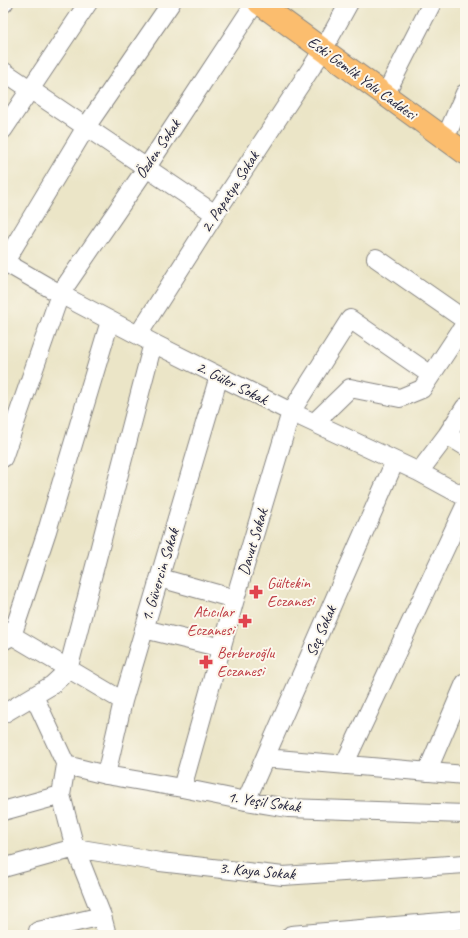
<svg xmlns="http://www.w3.org/2000/svg" width="468" height="938" font-family="Caveat,sans-serif">
<style>
.lines{fill:none;stroke-linecap:round;stroke-linejoin:round}
.street-casing{stroke:#868481;stroke-width:20}
.primary-casing{stroke:#868481;stroke-width:24}
.street{stroke:#fff;stroke-width:18}
.primary{stroke:#fbbd6e;stroke-width:22}
.labels{text-anchor:middle;dominant-baseline:central;stroke-width:4;stroke-linejoin:round;paint-order:stroke}
.street-label{font-size:16px;fill:#22223b;stroke:#fbf7ec}
.health-label{font-size:16px;fill:#be3a42;stroke:#fbf7ec;text-anchor:start}
</style>
<rect width="100%" height="100%" fill="#fbf7ec"/>
<filter id="ink" filterUnits="userSpaceOnUse"><feTurbulence type="fractalNoise" baseFrequency=".025" numOctaves="2"/><feDisplacementMap in="SourceGraphic" scale="8" xChannelSelector="R" yChannelSelector="G"/><feConvolveMatrix kernelMatrix="1 2 1 2 8 2 1 2 1" color-interpolation-filters="sRGB"/></filter>
<filter id="wash" filterUnits="userSpaceOnUse"><feTurbulence type="fractalNoise" baseFrequency=".012" numOctaves="4" result="noise"/><feDisplacementMap in="SourceGraphic" scale="16" xChannelSelector="R" yChannelSelector="G"/><feGaussianBlur stdDeviation="0.9" result="paint"/><feColorMatrix in="noise" values="0 0 0 0 0 0 0 0 0 0 0 0 0 0 0 0 0 1.4 0 .05"/><feComposite in="paint" operator="in"/></filter>
<g filter="url(#wash)">
<rect width="100%" height="100%" fill="#ebe5c7"/>
</g>
<g filter="url(#ink)">
<g class="lines">
<!-- street casing -->
<g class="street-casing">
<path id="street" d="M3 4 4 3
M3 71 215 214
M385 95 432 3
M3 130 88 3
M445 139 465 93
M376 258 465 320
M3 261 60 294 153 343 291 412 419 472 465 497
M3 265 86 127 171 3
M138 335 215 214 323 50 349 3
M315 422 350 388 400 398 422 389 465 324
M447 435 465 446
M3 458 60 294 147 167 255 3
M419 472 447 435 465 407
M160 578 235 599
M144 629 222 648
M3 630 123 701
M3 641 12 636 47 531 110 321
M34 696 66 765 61 795 75 848 102 916 107 935
M3 714 52 685 68 670 153 343
M265 758 465 775
M66 765 106 775 182 788 246 801 288 808 465 814
M344 765 465 506
M427 772 465 683
M106 775 123 701 219 376
M182 788 235 599 291 412 350 319 431 375
M246 801 395 461
M3 811 61 795
M3 868 75 848 160 862 283 876 465 864
M39 935 38 931 102 916
M291 935 465 920"/>
</g>
<!-- primary casing -->
<g class="primary-casing">
<path id="primary" d="M259 3 465 153"/>
</g>
<!-- street -->
<use href="#street" class="street"/>
<!-- primary -->
<use href="#primary" class="primary"/>
</g>
</g>
<!-- icons -->
<defs>
<g id="pharmacy-bare" transform="scale(1.08)"><path d="M-2-6h4v4h4v4h-4v4h-4v-4h-4v-4h4Z" fill="#e0444e" stroke="#fbf7ec" stroke-width="2.5" paint-order="stroke"/></g>
</defs>
<g fill-rule="evenodd">
<use href="#pharmacy-bare" x="256" y="592"/>
<use href="#pharmacy-bare" x="245" y="621"/>
<use href="#pharmacy-bare" x="206" y="662"/>
</g>
<g class="labels">
<!-- street labels -->
<g class="street-label">
<text transform="translate(362 78) rotate(36)">Eski Gemlik Yolu Caddesi</text>
<text transform="translate(158 149) rotate(-56)">Özden Sokak</text>
<text transform="translate(230 192) rotate(-57)">2. Papatya Sokak</text>
<text transform="translate(232 383) rotate(27)">2. Güler Sokak</text>
<text transform="translate(253 542) rotate(-73)">Davut Sokak</text>
<text transform="translate(160 575) rotate(-73)">1. Güvercin Sokak</text>
<text transform="translate(321 631) rotate(-66)">Seç Sokak</text>
<text transform="translate(264 802) rotate(8)">1. Yeşil Sokak</text>
<text transform="translate(257 871) rotate(5)">3. Kaya Sokak</text>
</g>
<!-- health labels -->
<g class="health-label">
<text x="267" y="583">Gültekin<tspan x="267" dy="18">Eczanesi</tspan></text>
<text x="234" y="612" text-anchor="end">Atıcılar<tspan x="234" dy="18">Eczanesi</tspan></text>
<text x="217" y="653">Berberoğlu<tspan x="217" dy="18">Eczanesi</tspan></text>
</g>
</g>
<!-- margin -->
<rect width="468" height="938" fill="none" stroke="#fbf7ec" stroke-width="16"/>
</svg>
